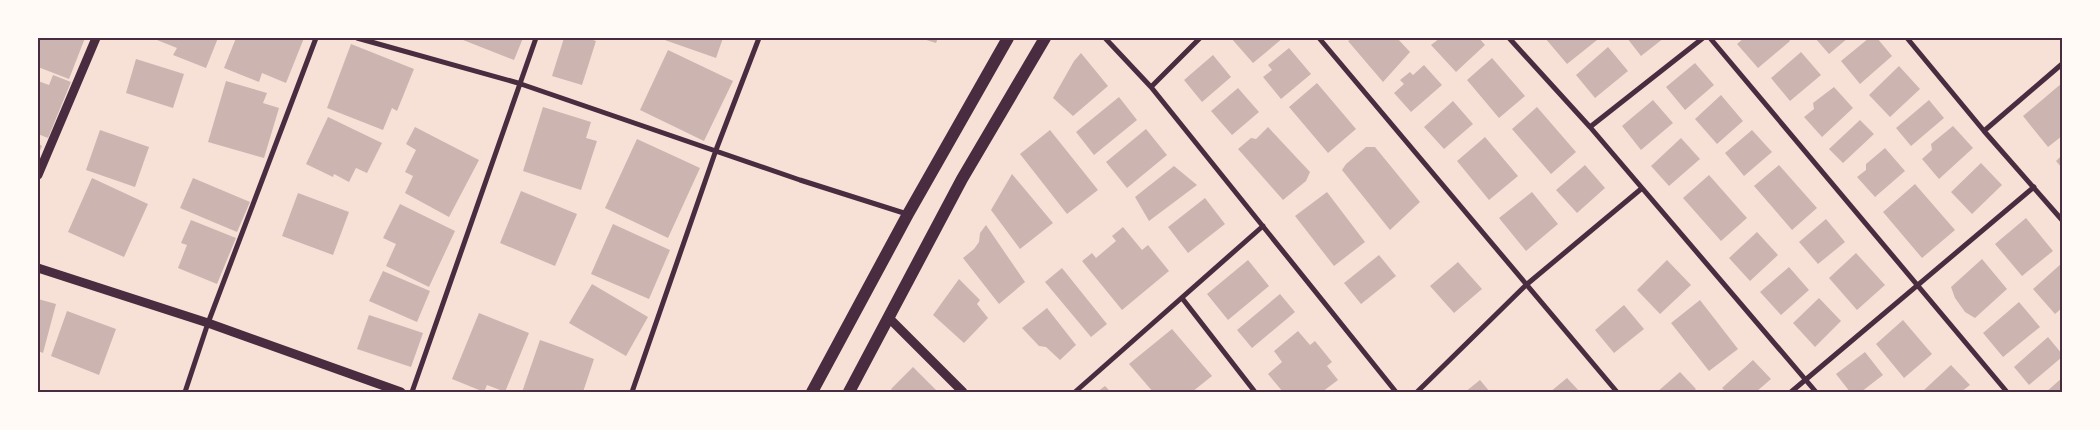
<svg xmlns="http://www.w3.org/2000/svg" width="2100" height="430" font-family="'DejaVu Sans',sans-serif">
<style>
.building{fill:#ccb4b1}
.lines{fill:none;stroke-linecap:round;stroke-linejoin:round}
.minor{stroke:#4a2c40;stroke-width:5}
.tertiary{stroke:#4a2c40;stroke-width:9}
.primary{stroke:#4a2c40;stroke-width:12}
.neatline{fill:none;stroke:#4a2c40;stroke-width:2}
</style>
<rect width="100%" height="100%" fill="#f7e1d7"/>
<!-- building -->
<path class="building" d="M38 38H85L69 79 38 67Z
M152 38H218L206 68 173 55 177 48Z
M236 38H304L286 83 262 73 259 82 224 68Z
M458 38H523L514 60Z
M564 38H587L596 41 582 85 552 76Z
M659 38H723L716 58Z
M920 38H938L936 43Z
M1231 38H1283L1253 63Z
M1353 38H1397L1410 52 1383 82 1348 41Z
M1440 38H1479L1485 45 1456 72 1431 45Z
M1545 38H1595L1597 40 1567 64Z
M1627 38H1664L1641 56Z
M1744 38H1788L1790 41 1758 68 1737 44Z
M1815 38H1848L1829 54Z
M1869 38H1877L1892 56 1860 84 1841 61Z
M351 44 414 69 397 111 392 108 383 130 327 108Z
M1608 47 1628 71 1595 98 1576 75Z
M1289 48 1311 74 1281 99 1263 77 1272 70 1268 65Z
M668 50 733 81 704 141 640 110Z
M1801 52 1821 75 1790 101 1771 78Z
M1081 53 1108 86 1073 116 1053 98 1074 61Z
M1213 55 1231 77 1202 102 1184 80Z
M1492 58 1525 96 1499 118 1467 80Z
M136 59 184 74 173 108 126 93Z
M1695 63 1714 85 1685 110 1666 87Z
M1424 65 1442 85 1411 112 1394 93 1404 84 1400 80 1410 72 1413 75Z
M1899 66 1920 89 1890 117 1869 95Z
M53 75 71 82 48 138 38 134V81L49 85Z
M226 81 267 93 263 103 279 108 264 158 208 142Z
M1317 83 1356 129 1328 153 1289 107Z
M2062 83V136L2048 147 2023 116Z
M1834 87 1853 108 1822 137 1804 117 1814 109 1813 103Z
M1238 88 1259 112 1232 135 1211 111Z
M1721 95 1743 121 1717 144 1695 119Z
M1119 97 1137 120 1094 155 1076 132Z
M1653 100 1673 123 1641 150 1622 126Z
M1929 100 1944 118 1911 146 1896 128Z
M1453 101 1473 124 1444 149 1424 127Z
M543 107 591 122 586 138 597 141 581 190 523 171Z
M1537 107 1576 152 1551 174 1512 129Z
M328 117 382 143 367 173 356 168 349 182 334 174 333 177 306 164Z
M1860 120 1874 134 1843 163 1829 149Z
M1953 126 1973 148 1939 179 1922 159 1932 150 1931 144Z
M415 127 479 160 449 217 405 193 413 176 405 172 416 150 406 144Z
M1268 127 1310 172 1306 181 1283 200 1238 149 1251 138 1256 139Z
M1146 129 1167 155 1127 188 1106 162Z
M100 130 149 147 135 187 86 170Z
M1050 130 1098 190 1067 214 1020 154Z
M1752 130 1772 152 1744 176 1725 153Z
M1485 137 1518 176 1489 200 1457 161Z
M1681 138 1700 159 1669 186 1651 166Z
M637 139 700 168 668 238 605 208Z
M38 143 42 146 38 155Z
M1366 147H1375L1420 202 1390 230 1342 170 1346 164Z
M1885 148 1905 171 1875 197 1857 177 1866 170V164Z
M2062 155V168L2056 161Z
M1981 163 2002 185 1972 214 1951 192Z
M1585 165 1605 188 1577 213 1556 190Z
M1779 165 1817 208 1792 230 1754 186Z
M1174 166 1197 185 1149 221 1135 197Z
M1012 174 1053 223 1020 249 991 210Z
M1709 175 1747 218 1721 241 1683 198Z
M92 178 148 204 124 257 68 232Z
M193 178 250 202 237 232 180 208Z
M1915 184 1955 230 1922 258 1883 212Z
M521 191 577 214 555 266 500 243Z
M1327 192 1365 242 1334 266 1295 216Z
M1532 192 1558 224 1526 251 1499 218Z
M298 193 349 212 333 255 282 236Z
M1205 198 1225 224 1188 253 1168 227Z
M400 204 455 231 429 287 386 266 396 244 383 238Z
M2026 218 2053 251 2022 276 1995 244Z
M1826 219 1845 242 1818 264 1799 242Z
M191 220 236 238 217 284 178 268 187 245 181 243Z
M613 224 670 250 649 299 591 274Z
M986 225 1025 282 999 304 963 258 974 249 979 242 980 233Z
M1123 227 1142 250 1148 245 1169 271 1122 310 1082 261 1092 253 1096 258 1116 241 1112 236Z
M1757 232 1778 255 1750 281 1729 258Z
M1856 253 1885 285 1857 310 1829 278Z
M1379 255 1396 276 1361 304 1344 283Z
M1982 259 2007 289 1975 318 1965 312 1955 298 1951 287Z
M1248 260 1269 286 1228 320 1207 294Z
M1667 260 1691 285 1660 314 1637 290Z
M1458 262 1482 289 1454 313 1430 286Z
M2062 263V308L2055 314 2033 289Z
M1789 267 1809 290 1781 315 1760 292Z
M1062 268 1107 324 1091 337 1045 282Z
M383 271 430 291 417 322 369 301Z
M959 279 980 300 977 304 988 318 964 343 933 315Z
M592 284 648 317 626 356 569 323Z
M1280 294 1295 312 1252 348 1237 330Z
M1819 298 1841 321 1815 347 1793 323Z
M38 299 56 304 43 353 38 351Z
M1700 300 1738 349 1709 371 1671 323Z
M2019 302 2040 327 2003 357 1983 333Z
M1624 305 1644 329 1614 353 1595 330Z
M1047 308 1076 345 1060 360 1046 347 1039 346 1022 328Z
M67 311 116 329 99 375 51 356Z
M479 313 529 333 505 392 487 385 484 392 452 379Z
M369 315 423 333 411 367 357 349Z
M1903 320 1932 354 1904 378 1876 344Z
M1172 329 1212 376 1192 392H1153L1129 364Z
M1298 331 1310 345 1315 341 1332 362 1327 366 1338 380 1322 392H1283L1268 374 1282 362 1274 351Z
M2048 337 2062 354V357L2029 385 2014 367Z
M540 340 594 359 583 392H522Z
M1865 352 1883 375 1861 392H1850L1836 374Z
M1753 360 1771 379 1756 392H1726L1722 388Z
M1951 365 1970 385 1961 392H1927L1924 390Z
M913 367 938 392H894L891 389Z
M1680 372 1696 389 1692 392H1657Z
M1567 378 1580 392H1550Z
M2062 378V392H2046Z
M1480 380 1490 392H1465Z
M1105 386 1111 392H1097Z"/>
<g class="lines">
<!-- minor -->
<path class="minor" d="M357 38 518 83 800 180 907 214
M1105 38 1151 87 1396 392
M1319 38 1617 392
M1509 38 1590 127 1816 392
M1710 38 2007 392
M1907 38 1984 131 2062 220
M1151 87 1200 38
M1590 127 1703 38
M1984 131 2062 64
M1182 298 1255 392
M185 392 208 323 316 38
M412 392 536 38
M632 392 716 150 759 38
M1075 392 1263 226
M1417 392 1526 285 1641 189
M1791 392 2034 187"/>
<!-- tertiary -->
<path class="tertiary" d="M38 175 96 38
M38 268 208 323 401 392
M890 319 963 392"/>
<!-- primary -->
<path class="primary" d="M812 392 908 214 1008 38
M849 392 962 179 1045 38"/>
</g>
<!-- border -->
<rect width="2100" height="430" fill="none" stroke="#fffaf5" stroke-width="78"/>
<rect x="39" y="39" width="2022" height="352" class="neatline"/>
</svg>
